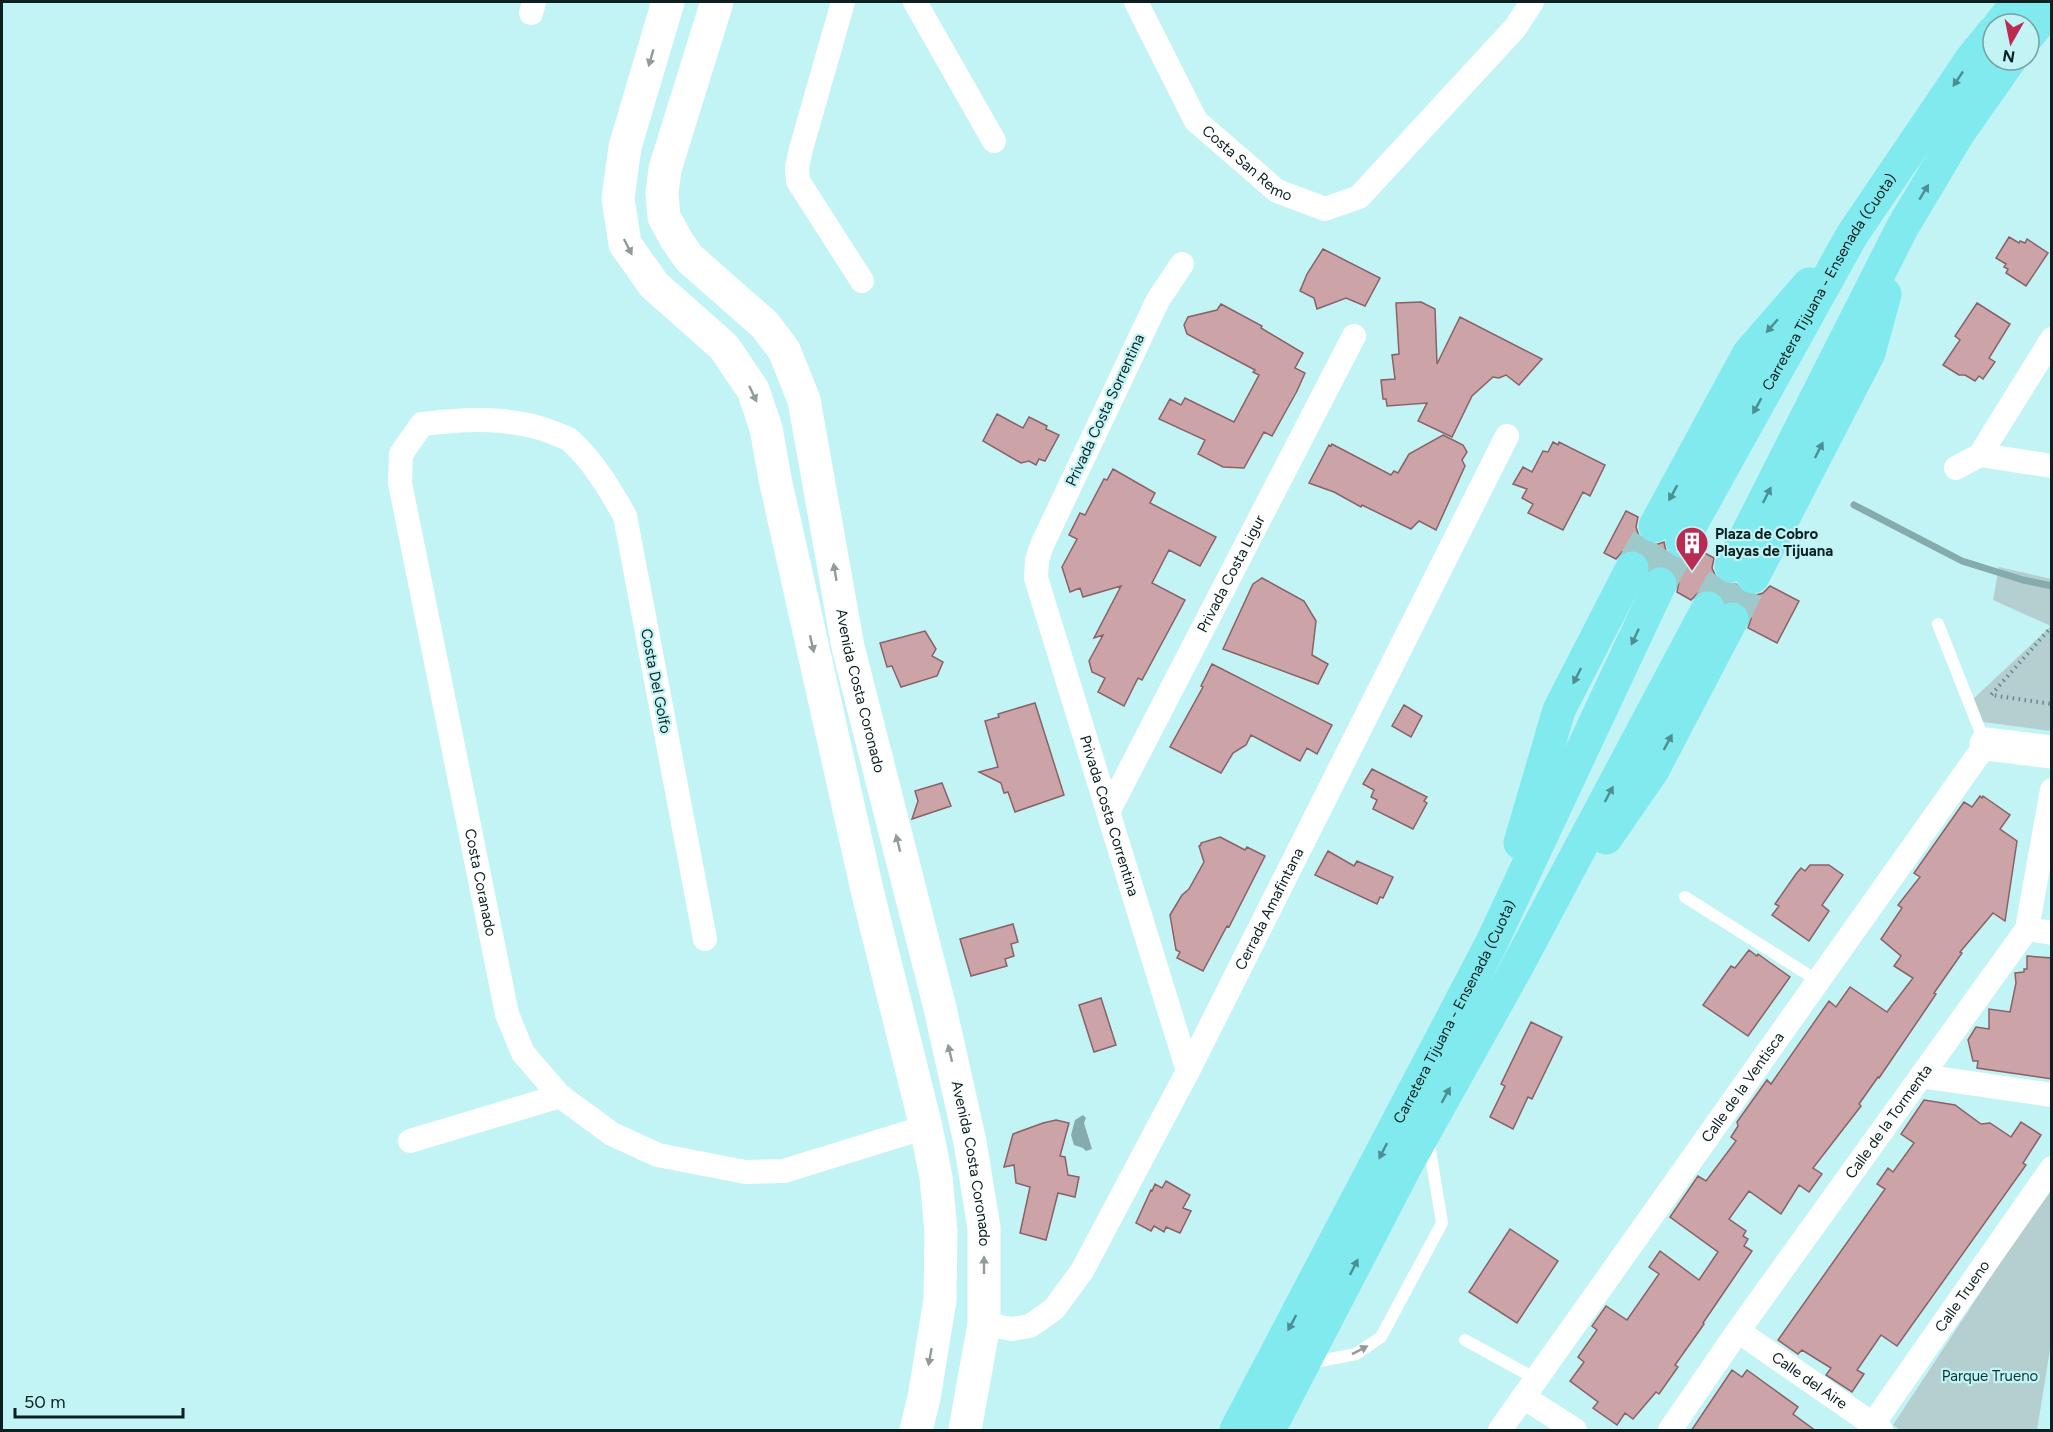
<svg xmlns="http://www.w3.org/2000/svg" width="2053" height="1432" font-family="Figtree,sans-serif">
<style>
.green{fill:#b5cfd0}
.water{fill:#86abac}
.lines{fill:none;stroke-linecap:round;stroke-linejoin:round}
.stream{stroke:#86abac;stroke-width:7}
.building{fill:#cca3a7;stroke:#886267;stroke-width:1.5}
.highway-tunnel{stroke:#9ec9cb;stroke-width:33;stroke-dasharray:33 16;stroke-linecap:butt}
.path{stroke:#67898b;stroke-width:4;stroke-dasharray:1.5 4.5;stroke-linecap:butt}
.lane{stroke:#fff;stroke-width:12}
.street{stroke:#fff;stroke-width:24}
.secondary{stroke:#fff;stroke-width:33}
.highway{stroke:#80eaef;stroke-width:33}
.oneway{fill:#929b9b}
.oneway2{fill:#4c8f92}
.labels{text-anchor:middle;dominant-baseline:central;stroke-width:4.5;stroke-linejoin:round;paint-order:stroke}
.street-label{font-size:15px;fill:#0d2021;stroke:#c2f3f5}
.poi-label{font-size:15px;font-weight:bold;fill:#0d2021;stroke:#c2f3f5;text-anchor:start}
.park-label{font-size:15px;fill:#0d3335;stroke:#c2f3f5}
</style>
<rect width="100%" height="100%" fill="#c2f3f5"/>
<!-- green -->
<path class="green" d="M1999 567 2051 579V731L1983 722 1972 700 2051 626 1993 600Z
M2050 1187 2051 1188V1343L2037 1430H1900L1893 1425Z"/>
<!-- water -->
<path class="water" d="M1083 1115 1086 1118 1084 1123 1092 1149 1086 1151 1083 1148 1074 1145 1071 1135 1075 1120Z"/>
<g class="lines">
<!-- stream -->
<path class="stream" d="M1854 505 1962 561 2023 580 2052 586"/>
</g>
<!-- building -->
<path class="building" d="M2009 237 2019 243 2020 241 2025 243 2027 239 2048 253 2026 286 2006 273 2008 269 2004 267 2006 264 1996 258Z
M1323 249 1380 278 1365 306 1346 298 1317 309 1314 298 1300 291 1307 274Z
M1421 302 1435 309 1437 364 1460 317 1542 359 1519 385 1506 375 1499 378 1493 377 1472 396 1452 437 1418 421 1427 403 1387 406 1386 399H1383L1381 380 1395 379 1392 355 1399 354 1396 303Z
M1977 303 2010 324 1989 358 1995 362 1983 379 1979 376 1975 381 1965 375H1959L1943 365 1960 340 1955 336Z
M1221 304 1262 326 1261 328 1303 353 1295 368 1305 373 1297 391 1272 436 1264 432 1244 468 1223 467 1198 454 1205 440 1159 419 1170 399 1181 405 1185 398 1234 422 1259 375 1253 372 1255 370 1187 334 1184 325 1188 317 1217 310Z
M997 414 1023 428 1029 417 1047 426 1046 429 1059 435 1045 461 1039 459 1036 465 1029 461 1021 463 983 441Z
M1443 435 1463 445 1467 452 1462 460 1465 466 1436 530 1419 521 1411 529 1362 505 1361 507 1334 492 1309 483 1329 445 1331 446 1332 444 1391 475 1394 471 1398 473 1409 454Z
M1553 442 1558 445 1559 442 1605 465 1590 496 1583 492 1563 530 1528 513 1533 504 1522 498 1527 489 1513 484 1523 467 1532 472 1543 451 1548 452Z
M1113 469 1155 493 1150 503 1216 537 1200 566 1169 550 1152 583 1185 600 1142 680 1138 678 1124 706 1098 692 1105 678 1092 672 1089 661 1103 635 1094 638 1121 586 1083 597 1080 588 1070 592 1062 567 1077 539 1069 535 1080 513 1085 515 1104 479 1107 480Z
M1626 511 1638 517 1636 527 1639 536 1647 543 1655 545 1664 542 1666 551 1673 558 1683 560 1691 557 1699 550 1714 558 1712 568 1716 577 1722 582 1731 585 1736 584 1744 593 1753 596 1763 593 1770 586 1799 601 1777 643 1748 628 1751 619 1748 609 1740 602 1732 600 1725 602 1717 592 1708 589 1699 592 1691 600 1677 592 1679 582 1675 573 1667 567 1659 565 1651 568 1648 558 1641 552 1631 549 1622 552 1616 559 1604 553Z
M1262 578 1304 601 1316 621 1312 655 1328 664 1318 684 1223 649 1253 584Z
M925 631 936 649 932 656 943 662 937 676 901 687 892 666 887 667 880 643Z
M1212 664 1332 725 1317 754 1307 748 1300 761 1251 735 1246 745 1233 753 1221 773 1170 747 1203 687 1201 686Z
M1035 703 1064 795 1015 812 1008 792 1004 793 1001 783 979 772 998 767 985 721 999 717 998 714Z
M1404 705 1422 716 1411 737 1392 726Z
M1372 769 1427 797 1424 801 1427 803 1413 829 1373 809 1377 800 1371 797 1374 790 1363 784Z
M942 783 951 806 912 819 918 801 915 791Z
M1980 796 1982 798 1983 796 2010 815 2000 829 2017 841 2005 921 1993 913 1960 952 1962 953 1934 993 1936 994 1928 1006 1879 1078 1878 1077 1859 1104 1861 1106 1813 1168 1822 1174 1809 1192 1799 1185 1781 1214 1749 1191 1729 1219 1746 1231 1743 1236 1748 1239 1744 1246 1752 1251 1703 1323 1704 1324 1675 1365 1678 1367 1659 1394 1656 1392 1633 1419 1625 1413 1617 1425 1593 1408 1598 1402 1570 1381 1584 1362 1578 1357 1597 1330 1592 1326 1606 1306 1627 1320 1659 1274 1649 1267 1660 1251 1699 1280 1718 1252 1670 1217 1698 1176 1706 1181 1736 1141 1731 1137 1738 1126 1737 1122 1767 1080 1771 1084 1829 1001 1836 1007 1850 987 1887 1012 1913 978 1894 966 1901 956 1881 939 1902 908 1898 905 1920 877 1914 873 1964 802 1972 807Z
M1220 837 1245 850 1247 847 1265 856 1229 927 1227 926 1203 971 1177 958 1180 952 1176 950 1170 915 1182 895 1189 889 1204 862 1199 846 1201 845V843Z
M1328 851 1354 866 1357 861 1393 877 1383 898 1380 897 1377 904 1315 875Z
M1810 865H1829L1843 875 1822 905 1829 911 1809 941 1772 915 1779 906 1775 904 1796 874 1801 868 1805 871Z
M1013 924 1018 942 1011 944 1014 956 1005 959 1007 966 971 976 960 939Z
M1749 950 1757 956 1758 954 1790 977 1748 1036 1703 1005 1731 966 1735 968Z
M2027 956 2052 958V1079L1977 1068 1978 1061H1973L1968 1040 1976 1027 1989 1029V1009L2010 1012 2016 983 2015 973 2024 972V969H2027Z
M1101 998 1116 1045 1094 1052 1079 1005Z
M1531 1022 1562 1037 1532 1099 1528 1097 1513 1129 1490 1117 1505 1086 1501 1084Z
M1924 1100 1955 1105 1981 1124 1990 1123 2011 1137 2021 1122 2041 1135 2023 1163 2026 1165 1897 1346 1881 1335 1857 1370 1864 1374 1852 1392 1826 1375 1831 1368 1802 1350 1798 1354 1778 1340 1885 1189 1877 1184 1888 1168 1893 1172 1914 1143 1901 1134Z
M1056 1120 1069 1123 1060 1156 1065 1157 1068 1175 1079 1177 1075 1197 1058 1193 1046 1240 1020 1233 1030 1187 1016 1183 1014 1165 1004 1167 1013 1134 1043 1123Z
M1166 1181 1190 1195 1183 1208 1191 1211 1180 1233 1166 1227 1164 1232 1154 1226 1151 1231 1136 1223 1151 1190 1152 1191 1155 1184 1162 1188Z
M1510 1229 1558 1261 1517 1323 1469 1292Z
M1732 1370 1742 1377 1747 1370 1798 1407 1793 1414 1816 1431H1691Z"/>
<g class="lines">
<!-- highway-tunnel -->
<path class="highway-tunnel" d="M1632 568 1655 526
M1660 584 1682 541
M1708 608 1731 566
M1732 619 1753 577"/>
<!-- path -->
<path class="path" d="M2052 626 1991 695 2052 704"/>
<!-- lane -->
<path class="lane" d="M1938 624 1985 743
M1685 897 1818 981
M1465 1340 1536 1379
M1310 1363 1356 1354 1381 1337 1442 1223 1428 1138"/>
<!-- street -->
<g class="street">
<path d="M843 2 801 149 797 168 798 181 862 281"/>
<path d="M915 2 994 141"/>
<path id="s1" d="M1136 2 1196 121 1277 191 1325 209 1359 197 1515 28 1532 2"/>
<path d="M531 13 534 2"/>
<path id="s2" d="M1182 264 1158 300 1042 545 1037 560 1036 578 1188 1071"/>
<path d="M1980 455 2052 339"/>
<path d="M1956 468 1980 455 2052 466"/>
<path id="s3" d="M1108 812 1354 336"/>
<path d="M2027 929 2052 933"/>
<path id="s4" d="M705 939 625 516C610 490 594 462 571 441 567 437 560 436 554 433 512 416 466 419 422 424L401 454 400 483 507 1014 523 1053 560 1096 612 1134 658 1155 745 1172 784 1171 926 1127"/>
<path d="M1921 1076 2052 1095"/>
<path d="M410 1141 560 1096"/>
<path id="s5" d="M984 1324 1012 1329 1030 1326 1054 1309 1082 1271 1188 1071 1507 436"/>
<path id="s6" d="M1738 1331 1881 1430"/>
<path d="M1523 1397 1575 1430"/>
<path id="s7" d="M1873 1424 2052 1168"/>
<path id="s8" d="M1500 1430 1986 744"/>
<path id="s9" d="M1670 1430 1738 1331 2027 929 2052 790"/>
</g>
<!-- secondary -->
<g class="secondary">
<path d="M668 2 625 147 618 198 625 244 654 285 724 347 753 390 766 428 775 479 868 894 926 1127 936 1177 941 1232 940 1300 924 1398 916 1430"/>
<path id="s10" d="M717 2 665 169 662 193 664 217 676 239 689 258 765 325 784 350 804 400 848 647 940 1008 970 1142 984 1228V1324L965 1430"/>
<path d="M1986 744 2052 752"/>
</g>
<!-- highway -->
<g class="highway">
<path d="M2000 24 2018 2"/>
<path d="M2029 35 2052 6"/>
<path d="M1655 526 1749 353 1809 284"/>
<path id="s11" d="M1682 541 1852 235 1972 58 1993 32"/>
<path d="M1731 566 1902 228 1958 134 2010 60"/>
<path d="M1753 577 1869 353 1885 294"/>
<path d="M1606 838 1653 770 1732 619"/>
<path d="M1520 843 1559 710 1632 568"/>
<path id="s12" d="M1236 1430 1491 944 1660 584"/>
<path d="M1269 1430 1407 1164 1518 965 1708 608"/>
</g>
</g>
<!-- one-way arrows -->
<defs><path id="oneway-solid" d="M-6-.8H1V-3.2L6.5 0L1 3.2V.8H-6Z" transform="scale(1.5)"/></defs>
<g class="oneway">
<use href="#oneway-solid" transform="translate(651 58) rotate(106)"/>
<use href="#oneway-solid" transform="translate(628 247) rotate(63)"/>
<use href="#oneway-solid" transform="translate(753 394) rotate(65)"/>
<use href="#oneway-solid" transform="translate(835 572) rotate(-100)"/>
<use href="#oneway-solid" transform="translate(812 644) rotate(77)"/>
<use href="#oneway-solid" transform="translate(898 843) rotate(-104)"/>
<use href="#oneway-solid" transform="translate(950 1053) rotate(-103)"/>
<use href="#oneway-solid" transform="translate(984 1265) rotate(-90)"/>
<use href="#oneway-solid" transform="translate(1360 1350) rotate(-27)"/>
<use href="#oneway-solid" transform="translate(930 1357) rotate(100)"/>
</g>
<g class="oneway2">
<use href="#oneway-solid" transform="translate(1958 79) rotate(124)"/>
<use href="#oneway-solid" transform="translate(1924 192) rotate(-59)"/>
<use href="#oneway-solid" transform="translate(1772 326) rotate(131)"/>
<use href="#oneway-solid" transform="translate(1757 406) rotate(119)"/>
<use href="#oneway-solid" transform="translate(1819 450) rotate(-63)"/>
<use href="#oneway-solid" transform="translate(1673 493) rotate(119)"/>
<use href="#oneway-solid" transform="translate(1767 495) rotate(-63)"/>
<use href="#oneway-solid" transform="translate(1635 637) rotate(115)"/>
<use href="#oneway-solid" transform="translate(1577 676) rotate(117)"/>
<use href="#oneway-solid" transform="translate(1668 742) rotate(-62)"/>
<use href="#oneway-solid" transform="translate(1609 794) rotate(-62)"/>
<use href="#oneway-solid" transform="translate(1446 1095) rotate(-61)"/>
<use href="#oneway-solid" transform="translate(1383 1151) rotate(117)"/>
<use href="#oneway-solid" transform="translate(1354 1267) rotate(-63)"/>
<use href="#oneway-solid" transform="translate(1292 1323) rotate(118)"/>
</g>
<!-- icons -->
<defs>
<g id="building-pin" transform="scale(1.725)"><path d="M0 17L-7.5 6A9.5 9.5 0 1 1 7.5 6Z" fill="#bb2b51" stroke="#c2f3f5"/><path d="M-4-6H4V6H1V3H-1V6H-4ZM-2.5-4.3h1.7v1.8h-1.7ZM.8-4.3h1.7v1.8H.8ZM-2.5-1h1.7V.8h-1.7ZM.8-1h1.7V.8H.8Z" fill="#fff"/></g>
</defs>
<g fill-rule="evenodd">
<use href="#building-pin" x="1692" y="543"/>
</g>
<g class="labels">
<!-- street labels -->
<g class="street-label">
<text stroke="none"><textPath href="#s1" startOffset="200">Costa San Remo</textPath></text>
<text stroke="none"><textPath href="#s11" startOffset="298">Carretera Tijuana - Ensenada (Cuota)</textPath></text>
<text transform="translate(1105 410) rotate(-65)">Privada Costa Sorrentina</text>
<text stroke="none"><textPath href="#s3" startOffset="268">Privada Costa Ligur</textPath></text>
<text transform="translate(656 681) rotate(79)">Costa Del Golfo</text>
<text stroke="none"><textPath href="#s10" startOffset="754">Avenida Costa Coronado</textPath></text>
<text stroke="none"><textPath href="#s2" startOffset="597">Privada Costa Correntina</textPath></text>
<text stroke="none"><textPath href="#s4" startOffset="1149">Costa Coranado</textPath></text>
<text stroke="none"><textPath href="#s5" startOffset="531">Cerrada Amafintana</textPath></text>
<text stroke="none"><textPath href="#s12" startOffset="472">Carretera Tijuana - Ensenada (Cuota)</textPath></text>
<text stroke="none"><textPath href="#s8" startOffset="420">Calle de la Ventisca</textPath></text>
<text stroke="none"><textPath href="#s9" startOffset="378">Calle de la Tormenta</textPath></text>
<text stroke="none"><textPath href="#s10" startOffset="1240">Avenida Costa Coronado</textPath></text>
<text stroke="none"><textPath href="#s7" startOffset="156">Calle Trueno</textPath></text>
<text stroke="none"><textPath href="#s6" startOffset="87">Calle del Aire</textPath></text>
</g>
<!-- poi labels -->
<g class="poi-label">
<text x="1715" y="534">Plaza de Cobro<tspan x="1715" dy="17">Playas de Tijuana</tspan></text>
</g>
<!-- park labels -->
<g class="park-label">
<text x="1990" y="1376">Parque Trueno</text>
</g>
</g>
<!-- border -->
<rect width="2053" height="1432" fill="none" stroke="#0d2021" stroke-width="6"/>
<!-- north arrow -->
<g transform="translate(2011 42) rotate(189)"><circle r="28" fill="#c2f3f5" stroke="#7a9fa0" stroke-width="1.5"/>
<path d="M0-4.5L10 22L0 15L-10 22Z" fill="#bb2b51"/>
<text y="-9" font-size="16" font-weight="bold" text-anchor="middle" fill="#0d2021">N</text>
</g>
<!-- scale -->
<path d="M15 1408v9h168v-9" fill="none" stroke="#0d2021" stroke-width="3"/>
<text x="24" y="1408" font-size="18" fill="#0d2021" stroke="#c2f3f5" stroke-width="4.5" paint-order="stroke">50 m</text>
</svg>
